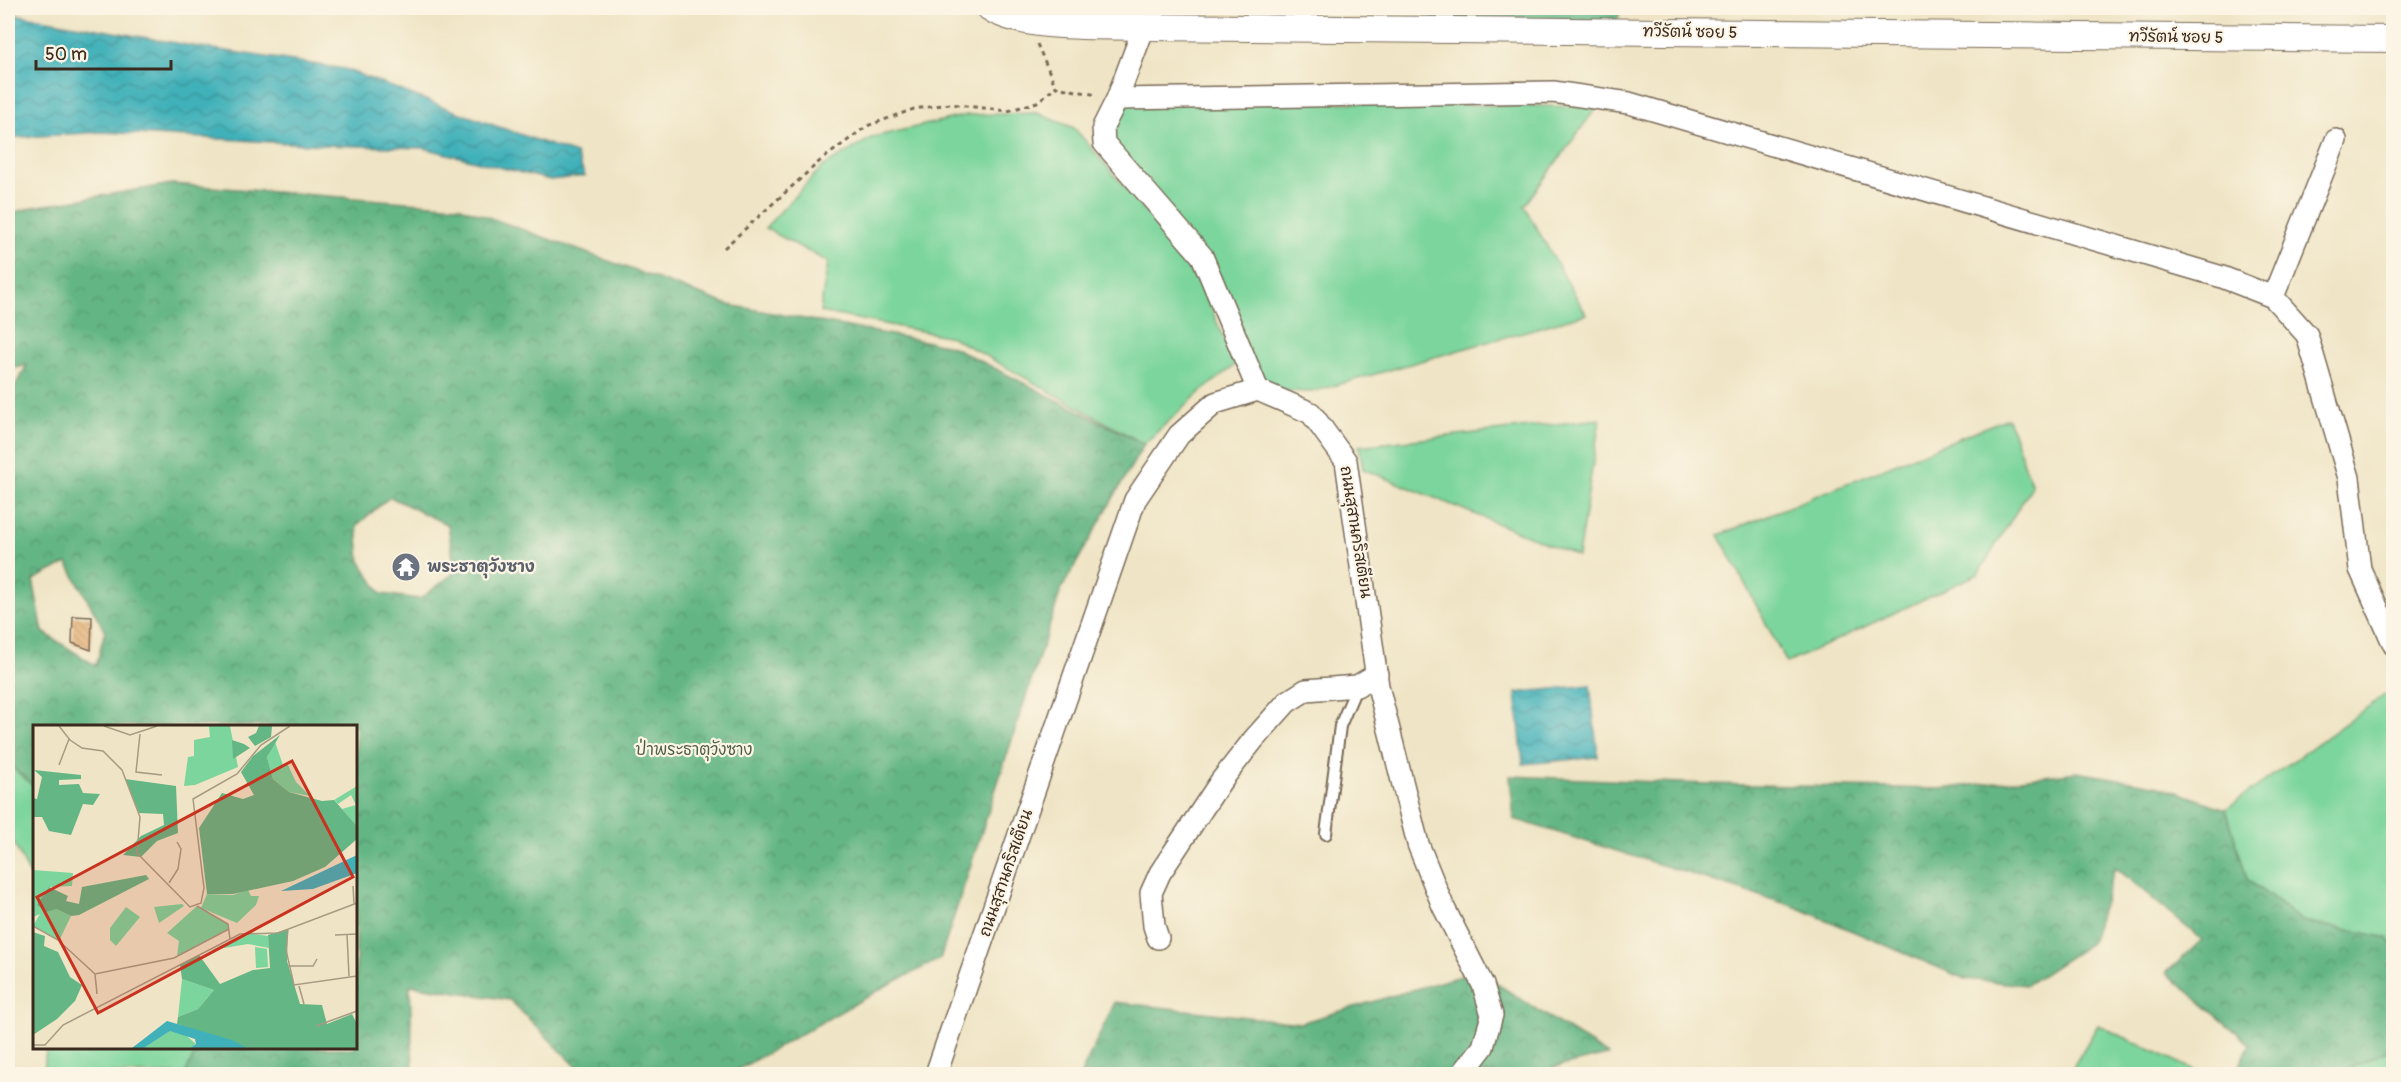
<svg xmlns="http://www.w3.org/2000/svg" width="2401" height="1082" font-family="Pangolin,'Playpen Sans Thai',sans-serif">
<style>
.grass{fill:#7bd59c;stroke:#5b805d;stroke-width:1.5}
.forest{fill:url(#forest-crowns);stroke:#507051;stroke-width:1.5;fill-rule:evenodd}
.water{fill:url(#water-waves);stroke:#3e6e6c;stroke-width:1.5}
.building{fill:url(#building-back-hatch)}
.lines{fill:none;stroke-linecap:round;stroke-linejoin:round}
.service-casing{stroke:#7a6b58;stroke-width:14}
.minor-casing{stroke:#7a6b58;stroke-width:24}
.tertiary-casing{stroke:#7a6b58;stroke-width:28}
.path{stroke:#7a6b58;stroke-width:3;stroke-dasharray:4.5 4.5;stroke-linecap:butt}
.service{stroke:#fff;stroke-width:10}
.minor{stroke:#fff;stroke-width:21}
.tertiary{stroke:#fff;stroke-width:26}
.labels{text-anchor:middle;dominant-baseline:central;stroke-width:4.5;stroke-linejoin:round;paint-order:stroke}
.street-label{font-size:16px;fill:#3b2a1e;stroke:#fcf5e5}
.worship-label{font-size:16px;font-weight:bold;fill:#5b616d;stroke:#fcf5e5;text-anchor:start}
.park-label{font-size:16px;fill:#4e5d44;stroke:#fcf5e5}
.inset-river{fill:none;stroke:#41b1b9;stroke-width:3}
.inset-road{fill:none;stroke:#a79a82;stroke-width:1.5}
.view{fill:#c8321e;fill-opacity:0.15;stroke:#c8321e;stroke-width:3}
.inset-edge{fill:none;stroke:#3b2a1e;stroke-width:3}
</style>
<defs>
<pattern id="forest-crowns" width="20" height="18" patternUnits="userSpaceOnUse" patternTransform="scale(1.5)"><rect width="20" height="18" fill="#64b684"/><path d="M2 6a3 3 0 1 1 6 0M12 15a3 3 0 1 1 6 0" fill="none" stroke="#54946b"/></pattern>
<pattern id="water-waves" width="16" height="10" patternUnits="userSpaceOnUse" patternTransform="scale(1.5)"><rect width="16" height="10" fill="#41b1b9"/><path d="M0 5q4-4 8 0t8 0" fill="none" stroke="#389096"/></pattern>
<pattern id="building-back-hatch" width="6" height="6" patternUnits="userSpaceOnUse" patternTransform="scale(1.5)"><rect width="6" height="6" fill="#e4ae73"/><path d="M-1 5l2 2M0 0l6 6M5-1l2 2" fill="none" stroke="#ba8e5e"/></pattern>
</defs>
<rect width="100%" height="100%" fill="#fcf5e5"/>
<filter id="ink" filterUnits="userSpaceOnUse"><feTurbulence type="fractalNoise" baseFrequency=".0167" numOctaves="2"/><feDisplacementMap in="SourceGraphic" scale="12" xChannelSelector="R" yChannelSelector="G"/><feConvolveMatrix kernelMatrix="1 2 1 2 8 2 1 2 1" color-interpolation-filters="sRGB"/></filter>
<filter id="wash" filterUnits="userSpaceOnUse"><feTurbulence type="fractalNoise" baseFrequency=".008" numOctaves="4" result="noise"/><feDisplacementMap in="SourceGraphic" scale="24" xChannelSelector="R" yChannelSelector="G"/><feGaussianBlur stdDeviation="1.35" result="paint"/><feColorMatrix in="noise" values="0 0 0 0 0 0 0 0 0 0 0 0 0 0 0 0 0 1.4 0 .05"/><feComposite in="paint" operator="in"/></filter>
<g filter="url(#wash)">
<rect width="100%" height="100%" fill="#efe4c5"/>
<!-- grass -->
<path class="grass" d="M1031 8H1317L1320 9 1171 10 1059 14Z
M1117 99 1597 107 1524 206 1586 314 1312 392 1258 390 1202 256 1104 143Z
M1037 113 1074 128 1148 214 1203 289 1235 365 1198 394 1144 444 952 337 820 312 828 262 765 228 822 167 873 137 967 115Z
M2008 418 2032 486 1978 574 1787 663 1719 535Z
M1600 419 1578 556 1363 469 1359 446Z
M2393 689V950L2388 938 2302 921 2247 879 2226 809Z
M8 764 34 786V883L8 832Z
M2098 1025 2203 1074H2069Z
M46 1048H198L185 1074H47L44 1073Z
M2393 1048V1074H2339Z"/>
<!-- forest -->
<path class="forest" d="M1431 8H1622L1613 31 1434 29Z
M172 184 458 206 729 305 951 346 1144 444 1061 590 940 959 886 986 730 1074H584L510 1000 410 985 413 1074H185L198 1048H356V726H34V786L8 764V398L27 365 8 370V214L34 207ZM390 497 448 525 455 572 420 599 381 594 360 561 357 525ZM67 563 105 631 96 666 43 632 33 580Z
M2077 772 2160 786 2226 809 2247 879 2302 921 2388 938 2394 950 2393 1048 2339 1074H2236L2250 1044 2166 973 2202 940 2115 867 2091 943 2027 985 1965 979 1796 907 1514 819 1510 776 1706 784 1940 789Z
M1477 971 1608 1055 1526 1074H1081L1115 1002 1300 1023Z"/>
<!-- water -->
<path class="water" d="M8 13 187 45 345 69 457 112 576 154 585 176 550 180 424 148 324 145 102 132 8 138Z
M1590 685 1598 757 1523 764 1516 693Z"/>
<g id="blocks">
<!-- building -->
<path class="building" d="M73 616 92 617 91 650 72 643Z"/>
</g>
</g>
<g filter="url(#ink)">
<use href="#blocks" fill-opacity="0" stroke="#7a6b58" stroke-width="1.5"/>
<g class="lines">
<!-- service casing -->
<g class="service-casing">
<path id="service" d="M1326 834 1340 726 1357 686"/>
</g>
<!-- minor casing -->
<g class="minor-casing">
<path id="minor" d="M1144 27 1117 99 1103 127 1104 143 1202 256 1258 390
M1117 99 1553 92 1629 103 2222 277 2273 297 2307 335 2349 478 2360 569 2394 645
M2273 297 2336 140
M1158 938 1154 926 1151 893 1160 873 1221 781 1254 739 1287 702 1306 690 1357 686 1377 674
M936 1074 1135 500 1179 435 1215 403 1258 390 1311 413 1346 461 1378 686 1418 844 1443 906 1483 985 1492 1015 1483 1047 1462 1074"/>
</g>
<!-- tertiary casing -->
<g class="tertiary-casing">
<path id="tertiary" d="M990 8C1025 31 1102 25 1144 27L2394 39"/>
</g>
<!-- path -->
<path class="path" d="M1037 44 1056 87 1097 95
M724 248 820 161 867 126 914 109 950 104 1008 111 1037 102 1056 87"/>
<!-- service -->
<use href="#service" class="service"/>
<!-- minor -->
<use href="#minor" class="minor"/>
<!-- tertiary -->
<use href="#tertiary" class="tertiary"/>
</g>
</g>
<!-- icons -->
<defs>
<g id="temple-disc" transform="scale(1.5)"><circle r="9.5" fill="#6b7280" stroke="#fcf5e5"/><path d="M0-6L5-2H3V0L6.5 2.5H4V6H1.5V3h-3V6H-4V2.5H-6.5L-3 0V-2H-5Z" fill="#fff"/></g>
</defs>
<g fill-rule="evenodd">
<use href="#temple-disc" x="406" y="567"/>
</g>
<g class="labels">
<!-- street labels -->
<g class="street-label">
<text transform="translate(1690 32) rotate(1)">ทวีรัตน์ ซอย 5</text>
<text transform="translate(2176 37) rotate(1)">ทวีรัตน์ ซอย 5</text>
<text transform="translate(1356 532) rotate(81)">ถนนสุสานคริสเตียน</text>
<text transform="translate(1006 873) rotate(-71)">ถนนสุสานคริสเตียน</text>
</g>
<!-- worship labels -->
<g class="worship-label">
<text x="427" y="567">พระธาตุวังซาง</text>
</g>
<!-- park labels -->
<g class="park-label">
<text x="694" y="750">ป่าพระธาตุวังซาง</text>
</g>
</g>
<!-- overview -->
<g transform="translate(33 725)">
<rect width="324" height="324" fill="#efe4c5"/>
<path d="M176 1H197L205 42 162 60 151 61 155 32 161 31V15L177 12ZM242 17 250 40H255L263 57 277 71 256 67 240 54 234 32ZM324 61V101L309 84 323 80 318 70 305 79 301 75ZM0 145 40 148 39 161 16 162 23 184 38 191 26 216 0 201 7 189 0 192ZM215 165 218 171H226L223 180 204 198 168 183 174 169 200 170ZM149 179 151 181 126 198 121 182ZM164 181 195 199 196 204 144 231 146 216 134 208ZM93 182 107 192 83 221 77 215V203ZM215 208 235 211 236 223 215 219 179 225ZM222 222 234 224 235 242 223 243ZM149 254 181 265 165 284 145 292ZM137 306 149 307 163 319 157 323H111Z" fill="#7bd59c"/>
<path d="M226 1H239L238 12 222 21 215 12 223 8ZM247 10 234 32 240 54 256 67 289 76 301 75 324 101V114L292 142 260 156 200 169H174L166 103 189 68 210 74 221 70 208 47 220 31ZM199 15 211 19 217 23 200 34ZM1 45 48 50V54L26 55V60L46 59 50 68 67 69 60 80 50 79 38 110 16 106 9 92H0V73L4 74 9 52ZM92 54 143 61 145 108 124 116 108 132 90 130 108 111 131 100 130 89 106 88ZM113 150 116 154 46 190 38 191 23 184 13 187 4 180 16 162 35 171 33 176 46 179 49 162ZM255 204 254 236 267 279 289 280 294 299 319 289 324 299V323H214L144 299 145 292 165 284 181 265 149 254 147 240 166 230 187 259 220 245 237 243 235 210ZM0 207 12 211 11 221 25 227 37 252 49 260 42 276 24 294 0 310Z" fill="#64b684"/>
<path d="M324 130V148L280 164 248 166ZM134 296 199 315 214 323H157L163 319 162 314 137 306 111 323H99Z" fill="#41b1b9"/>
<path class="inset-river" d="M165 323 180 317 202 323"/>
<path class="inset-road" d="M26 1 37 15 49 23 70 26 89 45 107 92 104 128 157 182 168 178 171 163 160 74 204 49 228 20 257 1M71 1 97 10 124 1M107 9 103 47 129 50M26 40 36 14M136 158 145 144 148 124 144 117M320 161 321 179M164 181 195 199 197 214M0 201 25 215 62 249 141 233 196 204M255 204 253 225 261 260 324 251M314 209 316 251M302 210 324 209M255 241H280L284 234M62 249 64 269M266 261 271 279M283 301 324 286M0 320H12L30 300 207 209 245 208 324 178"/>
<path class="view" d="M259 36 320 152 65 288 4 172Z"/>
<rect width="324" height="324" class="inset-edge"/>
</g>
<!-- margin -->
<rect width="2401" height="1082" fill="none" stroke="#fcf5e5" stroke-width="30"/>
<!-- scale -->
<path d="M36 60v9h135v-9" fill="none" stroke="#3b2a1e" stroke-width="3"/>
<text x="45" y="60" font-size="18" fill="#3b2a1e" stroke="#fcf5e5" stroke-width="4.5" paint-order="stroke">50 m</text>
</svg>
